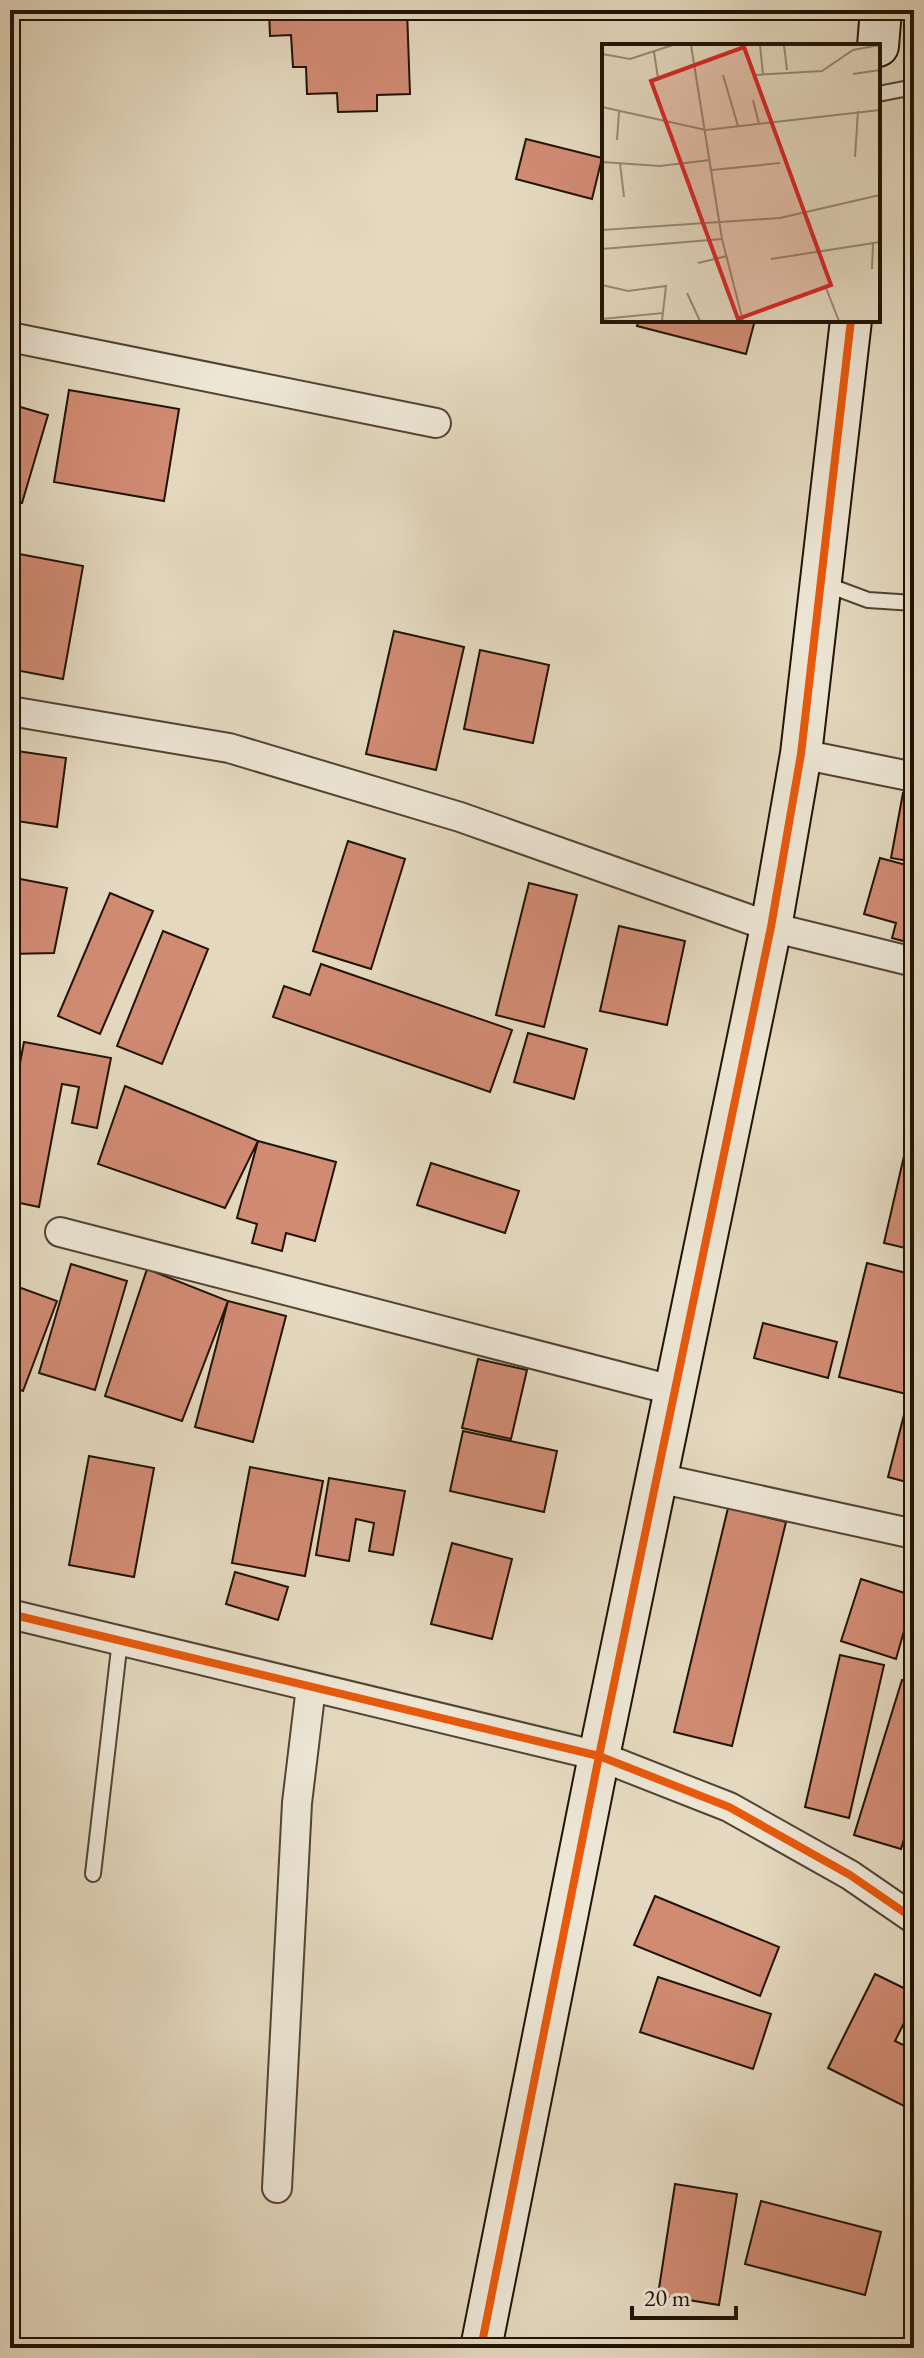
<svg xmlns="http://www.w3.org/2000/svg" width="924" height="2358" font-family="'EB Garamond',serif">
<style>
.building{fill:#d18b73;stroke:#201305;stroke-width:2}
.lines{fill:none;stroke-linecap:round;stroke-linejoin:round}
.lane-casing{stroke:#514434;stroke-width:18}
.street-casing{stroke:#514434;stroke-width:32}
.secondary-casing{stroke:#201305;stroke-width:44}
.lane{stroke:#ede6d5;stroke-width:14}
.street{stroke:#ede6d5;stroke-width:28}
.secondary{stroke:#ede6d5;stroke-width:40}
.cycleway-casing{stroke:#ede6d5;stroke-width:13}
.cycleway{stroke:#e8590c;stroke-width:8}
.inset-road{fill:none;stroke:#968a75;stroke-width:2}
.view{fill:#d62828;fill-opacity:0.15;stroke:#d62828;stroke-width:4}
.inset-edge{fill:none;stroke:#201305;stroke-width:4}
</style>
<rect width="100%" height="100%" fill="#e4d9bf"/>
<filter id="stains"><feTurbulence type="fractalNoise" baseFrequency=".0025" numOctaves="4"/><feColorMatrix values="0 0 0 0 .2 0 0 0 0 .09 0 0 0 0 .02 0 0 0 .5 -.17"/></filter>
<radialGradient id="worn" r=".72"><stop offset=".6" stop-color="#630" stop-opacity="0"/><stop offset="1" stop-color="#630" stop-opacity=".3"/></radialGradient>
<!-- building -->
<path class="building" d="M269 10H407L410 94 377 95V111L338 112 337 93 307 94 306 67H293L291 35 270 36Z
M526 139 602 158 592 199 516 179Z
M639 320H755L746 354 637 326Z
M69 390 179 409 164 501 54 482Z
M10 404 48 415 22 503 10 500Z
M14 553 83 566 63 679 10 669V577Z
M394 631 464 647 436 770 366 754Z
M480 650 549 665 533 743 464 729Z
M10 750 66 758 57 827 10 820Z
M903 793 914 795V862L891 858Z
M348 841 405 859 371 969 313 951Z
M880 858 914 867V944L892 938 896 923 864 914Z
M10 877 67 888 54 953 10 954Z
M529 883 577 895 544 1027 496 1015Z
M110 893 153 911 100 1034 58 1016Z
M619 926 685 941 667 1025 600 1011Z
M163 931 208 949 162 1064 117 1046Z
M321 964 512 1030 490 1092 273 1017 284 986 310 995Z
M528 1033 587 1049 574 1099 514 1082Z
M24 1042 111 1058 97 1128 72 1123 79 1087 62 1084 39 1207 10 1201V1116Z
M125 1086 258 1141 225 1208 98 1164Z
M258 1141 336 1162 315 1241 286 1233 282 1251 252 1243 257 1224 237 1218Z
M907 1143 914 1145V1250L884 1243Z
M431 1163 519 1191 505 1233 417 1205Z
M867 1263 914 1275V1396L839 1377Z
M71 1264 127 1281 95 1390 39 1373Z
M147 1269 228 1301 182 1421 105 1396Z
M10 1284 57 1301 23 1391 10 1386Z
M228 1301 286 1316 253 1442 195 1427Z
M763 1323 837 1342 828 1378 754 1358Z
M478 1359 527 1370 511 1439 462 1428Z
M906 1407 914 1409V1484L888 1477Z
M463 1431 557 1451 544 1512 450 1491Z
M89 1456 154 1468 134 1577 69 1565Z
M250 1467 323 1481 305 1576 232 1563Z
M329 1478 405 1491 393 1555 369 1551 374 1523 356 1519 349 1561 316 1555Z
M728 1508 786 1522 732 1746 674 1732Z
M452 1543 512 1559 492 1639 431 1624Z
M235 1572 288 1587 278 1620 226 1604Z
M861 1579 914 1596 896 1659 841 1641Z
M840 1655 884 1665 849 1818 805 1807Z
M902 1680 914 1683V1807L901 1849 854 1835Z
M655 1896 779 1947 760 1996 634 1945Z
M875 1974 914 1993V2003L895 2041 914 2050 912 2110 828 2068Z
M658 1977 771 2014 753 2069 640 2032Z
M675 2184 737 2194 719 2305 658 2295Z
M761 2201 881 2232 865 2295 745 2264Z"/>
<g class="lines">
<!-- lane casing -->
<g class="lane-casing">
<path id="lane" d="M878 94 914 87
M825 584 868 600 914 603
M93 1874 120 1640"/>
</g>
<!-- street casing -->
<g class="street-casing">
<path id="street" d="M10 337 436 423
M10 711 229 748 460 817 771 927 914 962
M801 754 914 777
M60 1232 676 1391
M658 1478 914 1534
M10 1614 599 1756 729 1807 850 1875 914 1919
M277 2188 297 1803 311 1687"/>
</g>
<!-- secondary casing -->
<g class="secondary-casing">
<path id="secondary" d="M878 46 881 10
M481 2348 599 1756 771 927 801 754 851 320"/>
</g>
<!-- lane -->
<use href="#lane" class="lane"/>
<!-- street -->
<use href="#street" class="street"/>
<!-- secondary -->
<use href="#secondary" class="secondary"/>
<!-- cycleway casing -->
<g class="cycleway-casing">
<path id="cycleway" d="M10 1614 599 1756 729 1807 850 1875 914 1919
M481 2348 599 1756 771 927 801 754 851 320"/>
</g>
<!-- cycleway -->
<use href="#cycleway" class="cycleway"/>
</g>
<!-- overview -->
<g transform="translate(602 44)">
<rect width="278" height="278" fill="#e4d9bf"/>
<path class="inset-road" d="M89 1 120 195 141 277M158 1 161 30M182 1 185 26M52 8 56 34M0 10 28 15 71 1M251 30 278 26M121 31 136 82M153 31 220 27 251 6 278 1M151 56 157 80M0 63 104 86 278 66M15 96 17 68M253 113 256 67M0 118 58 122 108 116M18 119 22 153M110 126 178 119M0 186 178 174 278 151M0 205 120 195M169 215 278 198M96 219 125 212M270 225 271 200M0 241 26 247 64 242 60 277M224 244 237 277M85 249 98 277M0 275 61 269"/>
<path class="view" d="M142 3 229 241 136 275 49 37Z"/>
<rect width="278" height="278" class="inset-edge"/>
</g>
<!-- margin -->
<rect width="924" height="2358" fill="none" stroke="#e4d9bf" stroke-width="40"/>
<rect x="12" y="12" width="900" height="2334" fill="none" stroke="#201305" stroke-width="4"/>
<rect x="20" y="20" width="884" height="2318" fill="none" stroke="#201305" stroke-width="2"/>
<!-- scale -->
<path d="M632 2306v12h104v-12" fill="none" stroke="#201305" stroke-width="4"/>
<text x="644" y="2306" font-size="24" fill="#201305" stroke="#ede6d5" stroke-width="6" paint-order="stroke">20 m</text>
<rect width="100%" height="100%" filter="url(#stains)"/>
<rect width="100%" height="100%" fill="url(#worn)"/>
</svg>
